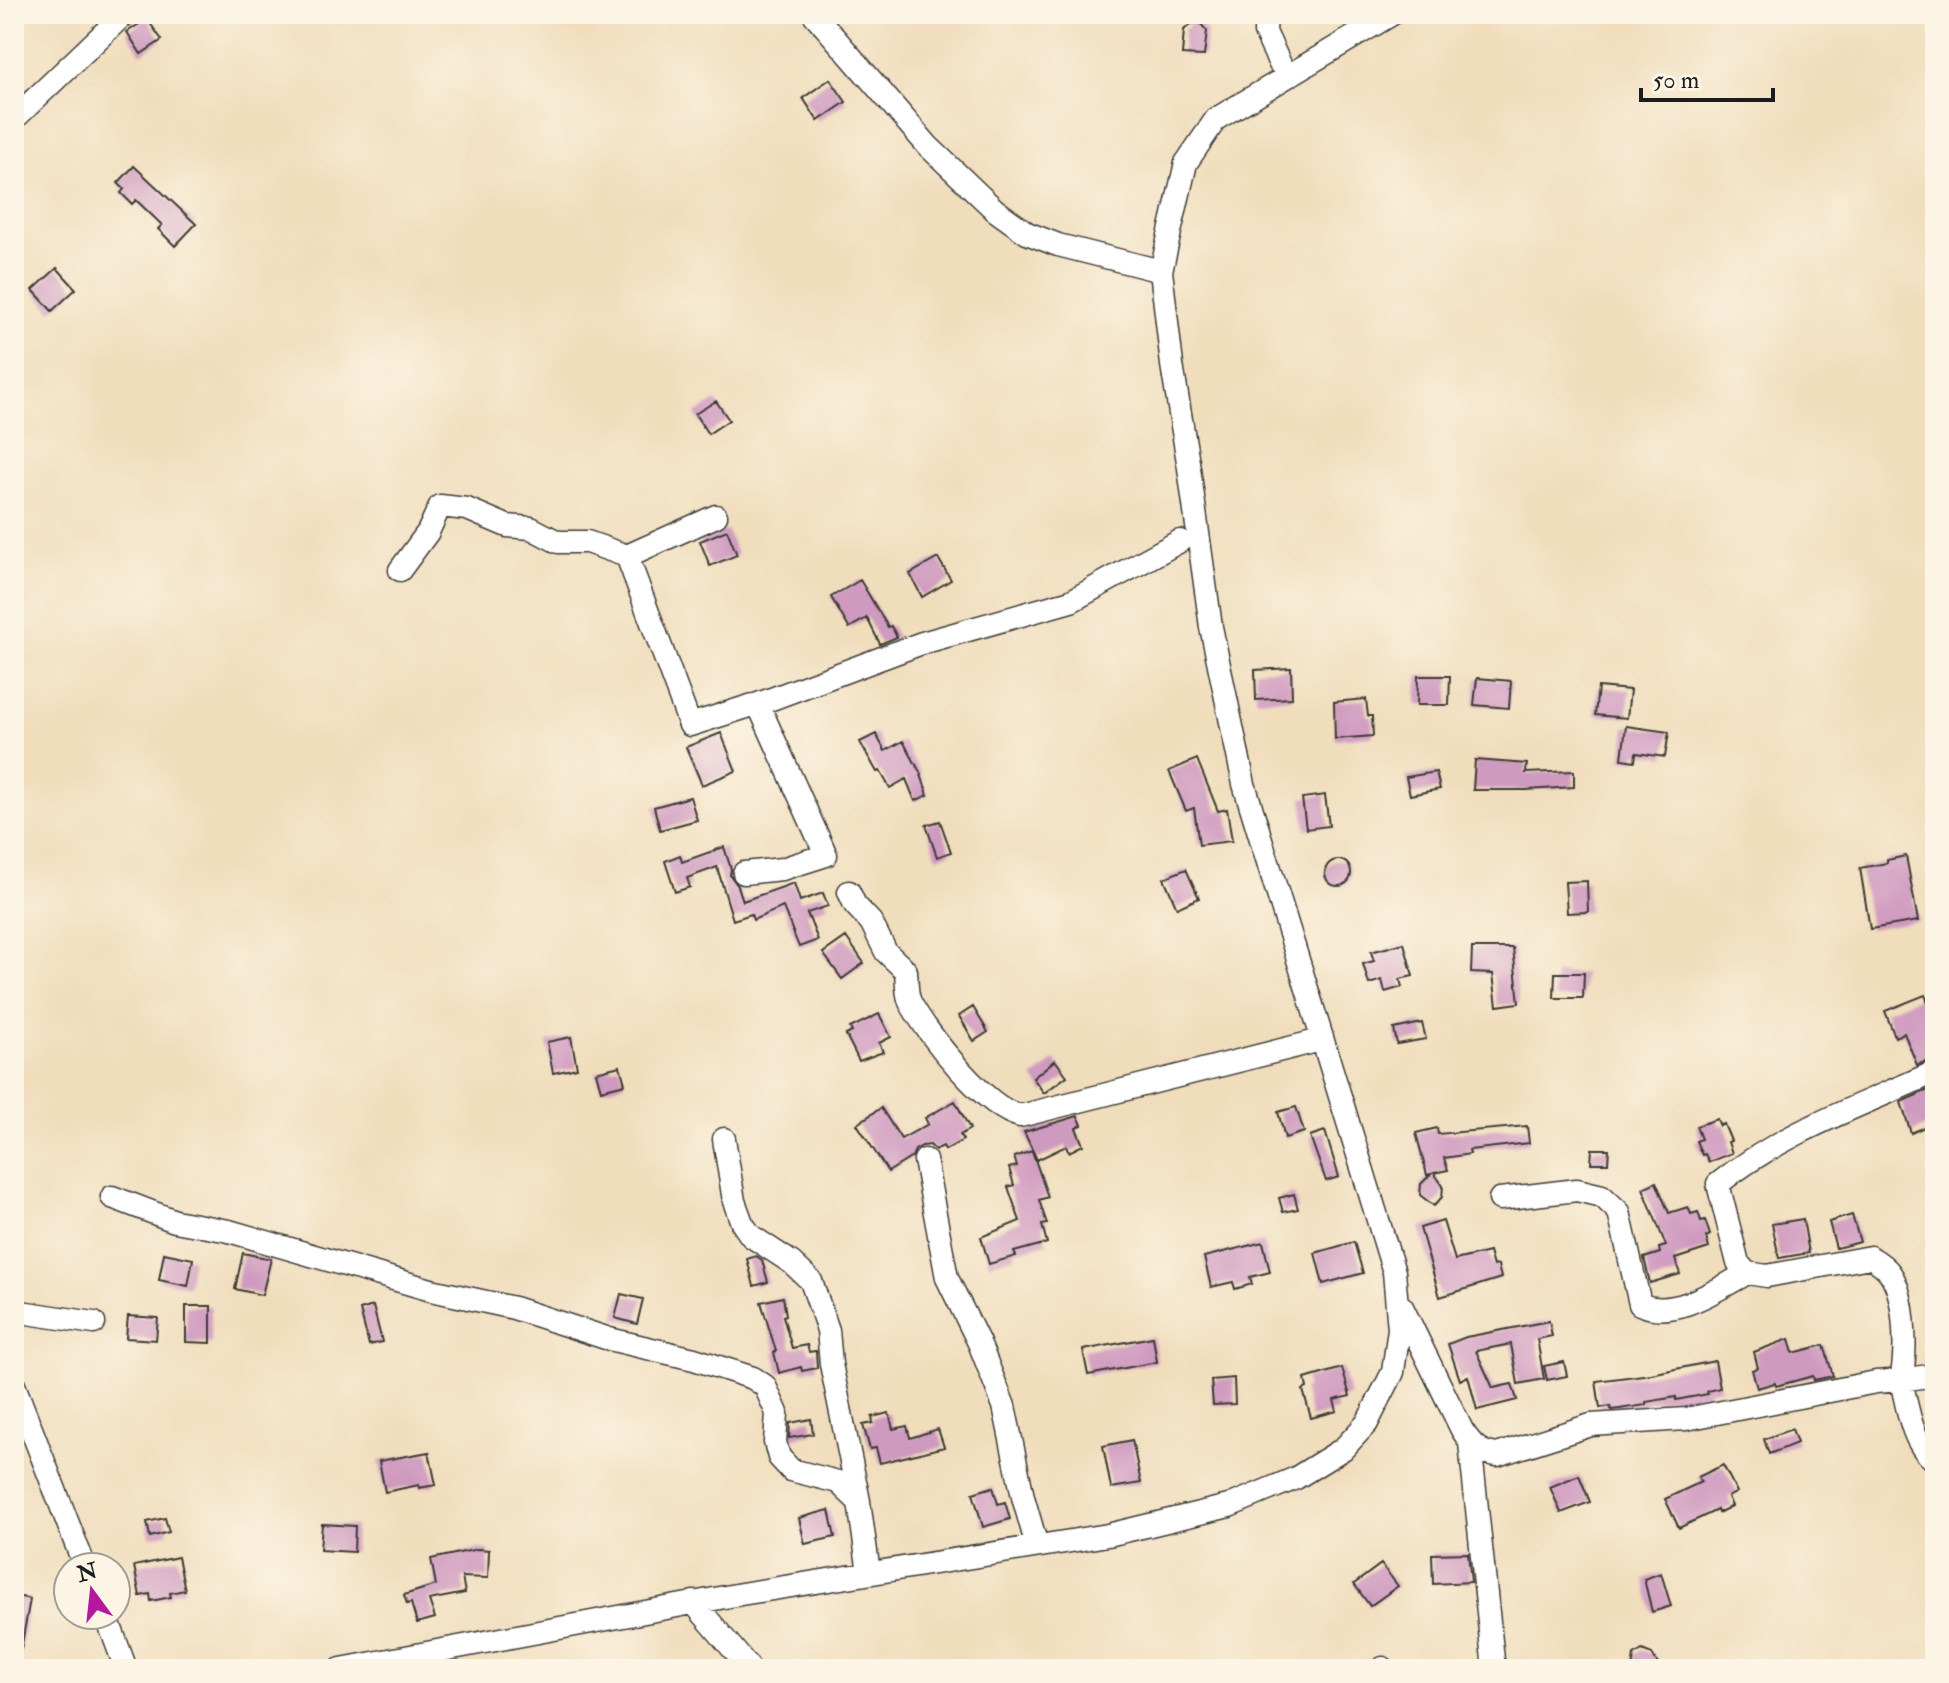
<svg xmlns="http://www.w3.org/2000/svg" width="1949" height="1683" font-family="'IM FELL Double Pica',serif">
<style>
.building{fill:#cf9abf}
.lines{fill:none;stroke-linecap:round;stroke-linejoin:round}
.minor-casing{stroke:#3c3934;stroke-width:25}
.minor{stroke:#fff;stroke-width:22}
</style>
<rect width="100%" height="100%" fill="#fcf5e5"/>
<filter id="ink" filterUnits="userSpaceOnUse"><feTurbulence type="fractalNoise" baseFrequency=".0125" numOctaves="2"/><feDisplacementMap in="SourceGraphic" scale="16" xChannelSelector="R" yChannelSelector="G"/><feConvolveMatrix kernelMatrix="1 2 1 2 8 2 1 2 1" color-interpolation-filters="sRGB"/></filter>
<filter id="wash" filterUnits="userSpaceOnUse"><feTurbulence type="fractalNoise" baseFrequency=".006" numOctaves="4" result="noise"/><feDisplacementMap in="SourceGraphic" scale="32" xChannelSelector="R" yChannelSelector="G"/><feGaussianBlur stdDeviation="1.8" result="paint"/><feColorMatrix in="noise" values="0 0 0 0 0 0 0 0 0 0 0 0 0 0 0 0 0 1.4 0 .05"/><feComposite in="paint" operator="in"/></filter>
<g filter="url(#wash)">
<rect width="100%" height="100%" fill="#f0ddbc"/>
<g id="blocks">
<!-- building -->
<path class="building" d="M147 19 162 40 141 54 127 32Z
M1200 23 1207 31 1204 56 1182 55 1184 30 1191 24Z
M830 79 846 102 818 121 803 98Z
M134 166 196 224 175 246 158 229 162 225 136 200 132 204 121 193 124 189 118 183Z
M57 268 76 289 52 311 33 290Z
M716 401 729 420 708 434 695 414Z
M727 530 737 555 710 566 700 541Z
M938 558 951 580 922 597 910 574Z
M860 580 888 627 891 626 897 637 880 644 867 618 849 628 831 597Z
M1291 668 1292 698 1256 700 1255 670Z
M1418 676H1450L1449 705H1417Z
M1477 678 1511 681 1509 708 1474 705Z
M1598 687 1630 690 1627 718 1595 715Z
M1366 699 1368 716H1372L1373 736 1335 739 1334 702Z
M1626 726 1669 732 1665 757 1636 753 1635 761 1622 759Z
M721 733 736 771 702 785 686 747Z
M876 734 885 751 903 741 920 772 928 795 915 801 906 779 890 788 880 771 877 772 860 742Z
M1197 759 1218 811 1227 809 1232 841 1199 845 1194 808 1186 811 1169 771Z
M1475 760 1527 764 1526 773 1574 771V787L1526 790H1473Z
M1436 772 1440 789 1410 795 1406 777Z
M1325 795 1329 826 1306 829 1302 798Z
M690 797 697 820 660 830 654 807Z
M940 821 951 852 937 857 926 825Z
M724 847 731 869 730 875 738 886 743 901 794 883 800 901 823 893 828 906 807 913 818 940 799 947 783 907 753 920 751 914 733 920 717 867 687 878 690 887 675 892 665 861 680 855 682 862Z
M1906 856 1918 921 1870 929 1860 868 1887 863V860Z
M1325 873a13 13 0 1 1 26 0a13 13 0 1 1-26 0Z
M1186 869 1199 898 1177 908 1164 878Z
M1587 881 1588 912 1567 913 1565 882Z
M846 937 864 963 842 979 823 953Z
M1404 943 1413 976 1400 979 1402 987 1385 992 1382 980 1369 984 1363 964 1374 961 1371 952Z
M1472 948H1513L1519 1003 1497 1006 1493 974 1471 973Z
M1555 973H1584L1583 998H1554Z
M1925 995 1930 1008 1935 1007V1058L1917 1065 1904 1033 1895 1037 1885 1011Z
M973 1007 988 1032 974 1041 959 1016Z
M879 1014 891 1037 879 1043 883 1052 859 1061 846 1035 852 1032 850 1028Z
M1422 1023 1426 1039 1397 1044 1394 1029Z
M571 1037 577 1068 553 1073 547 1042Z
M1055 1060 1067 1076 1044 1093 1033 1078Z
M620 1066 625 1084 601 1090 596 1072Z
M1935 1087V1122L1911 1133 1901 1102Z
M955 1101 970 1129 960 1135 963 1140 945 1150 943 1146 935 1150 930 1145 922 1146 915 1150 912 1157 888 1172 857 1124 881 1108 901 1139 928 1124 925 1118Z
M1296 1107 1304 1132 1285 1138 1278 1112Z
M1078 1116 1082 1125 1076 1128 1083 1145 1069 1152 1066 1146 1037 1160 1024 1132Z
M1717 1119 1720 1126 1724 1124 1731 1141 1728 1142 1732 1153 1709 1162 1705 1154 1702 1155 1696 1141 1701 1139 1696 1126Z
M1527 1126 1529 1143 1469 1150 1470 1154 1444 1158 1448 1170 1434 1173 1443 1186 1442 1197 1434 1206 1420 1195 1421 1184 1431 1174 1427 1175 1416 1133 1437 1128 1438 1134Z
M1325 1131 1339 1177 1326 1181 1310 1136Z
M1592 1149H1609L1608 1163H1591Z
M1032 1151 1048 1197 1039 1200 1047 1224 1042 1225 1047 1243 1014 1252 1016 1256 989 1264 981 1237 1020 1221 1008 1187 1014 1185 1009 1168 1017 1166 1014 1157Z
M1656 1182 1669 1213 1688 1207 1691 1214 1698 1212 1701 1221 1705 1220 1710 1235 1706 1237 1709 1248 1675 1259 1680 1274 1650 1283 1644 1258 1660 1253 1659 1248 1666 1246 1643 1188Z
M1294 1194 1298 1209 1283 1212 1279 1198Z
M1852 1215 1860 1242 1836 1248 1829 1222Z
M1803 1219 1809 1253 1779 1258 1772 1224Z
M1443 1221 1455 1260 1489 1252 1493 1266 1498 1265 1501 1278 1440 1297 1420 1228Z
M1263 1242 1270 1272 1250 1277 1252 1284 1235 1289 1233 1282 1211 1287 1204 1257Z
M1354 1242 1363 1273 1323 1284 1315 1253Z
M164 1253 193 1259 188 1286 159 1280Z
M243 1253 271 1259 262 1295 235 1289Z
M756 1256 762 1260 768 1282 754 1286 747 1259Z
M621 1294 643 1299 637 1324 615 1318Z
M783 1297 786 1315 783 1316 792 1348 807 1345 809 1352 816 1351 817 1368 802 1371 801 1367 779 1373 774 1352 776 1351 761 1302Z
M186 1306H211V1343L186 1342Z
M373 1306 382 1342 369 1345 360 1310Z
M128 1316 158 1318 156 1340 126 1338Z
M1549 1321 1552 1336 1537 1339 1544 1379 1518 1384 1511 1344 1476 1351 1493 1388 1512 1384 1517 1400 1477 1410 1468 1376 1460 1380 1448 1344 1466 1337Z
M1153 1337 1157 1362 1088 1375 1083 1350Z
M1789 1339 1793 1353 1824 1345 1833 1376 1814 1380 1813 1376 1776 1386 1775 1383 1757 1388 1752 1370 1758 1368 1754 1352Z
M1715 1361 1720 1388 1707 1391 1708 1394 1676 1400V1397L1646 1402V1405L1619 1409 1611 1410 1610 1406 1600 1408 1596 1381 1651 1374Z
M1564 1362 1567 1376 1547 1380 1544 1366Z
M1342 1368 1350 1396 1334 1400 1337 1411 1311 1418 1303 1390 1307 1388 1305 1379Z
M1234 1378 1235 1404 1213 1405 1211 1380Z
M889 1413 893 1429 907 1426 910 1438 938 1429 944 1447 880 1463 876 1448 870 1449 863 1425 873 1423 872 1417Z
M811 1419 813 1434 789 1438 790 1423Z
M1792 1429 1797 1443 1769 1454 1764 1439Z
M1132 1440 1141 1483 1111 1488 1103 1446Z
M429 1452 436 1485 419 1488V1485L385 1492 379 1461Z
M1723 1465 1737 1492 1728 1497 1732 1506 1718 1513 1717 1510 1679 1528 1665 1499 1701 1482 1698 1477Z
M1579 1475 1590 1502 1561 1513 1550 1487Z
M993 1487 998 1504 1005 1502 1010 1519 983 1527 973 1493Z
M829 1510 835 1537 805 1544 799 1518Z
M165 1518 169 1532 150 1537 147 1522Z
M322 1524 355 1526 354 1552 320 1550Z
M478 1549 489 1550 488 1578 462 1577 465 1593 429 1600 435 1618 417 1623 411 1603 407 1604 404 1595 436 1585 431 1559Z
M1468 1553 1471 1582 1433 1584 1432 1554Z
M178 1557 185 1590 170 1593 171 1597 151 1601 150 1594 140 1596 134 1566Z
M1381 1564 1398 1586 1370 1606 1354 1584Z
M1661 1573 1671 1606 1652 1612 1644 1579Z
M16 1596 30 1599 21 1649 14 1648Z
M1642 1650 1652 1654 1661 1669H1632L1634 1655Z"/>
</g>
</g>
<g filter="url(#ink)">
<use href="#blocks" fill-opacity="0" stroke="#3c3934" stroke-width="2"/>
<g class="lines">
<!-- minor casing -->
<g class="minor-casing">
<path id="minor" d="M814 14 928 146 995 210 1027 233 1058 245 1161 271
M1266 14 1265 32 1280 64
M14 119 124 14
M400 570 428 532 440 506 467 509 507 526 531 528 558 542H587L627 556 716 516 627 556 690 725 753 705
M744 873 782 869 826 855 758 704 922 643 1071 601 1180 541
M849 892 855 905 871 922 886 952 906 971C907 981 906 993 910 1002 927 1034 985 1108 1020 1116L1321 1040
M724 1139 734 1201 742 1223 751 1236 792 1263 811 1281 828 1330 831 1364 859 1501
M925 1160 947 1278 979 1343 1004 1406 1023 1497 1037 1546
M112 1197 175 1221 229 1231 431 1290 514 1308 609 1339 694 1359 753 1378 765 1386 777 1413 775 1442 779 1457 791 1470 838 1482 859 1502 869 1573
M1500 1199 1577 1190 1602 1196 1619 1212 1640 1304C1674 1320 1718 1289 1747 1273
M1402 1307 1462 1430C1472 1445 1479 1453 1497 1455L1591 1425 1686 1419 1876 1382 1901 1380C1907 1353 1906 1296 1890 1273 1885 1266 1877 1261 1870 1257L1767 1276 1747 1273 1738 1263 1718 1184C1781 1133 1862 1105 1935 1072
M14 1311 94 1323
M1935 1375 1901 1380C1907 1405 1912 1446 1935 1460
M14 1385 85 1567
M1470 1443 1494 1669
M693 1602 750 1669
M106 1615 126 1669
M341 1669 741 1594 1108 1535 1229 1506 1296 1478 1343 1449 1367 1423 1393 1372 1399 1329 1394 1272 1244 784 1211 627 1189 468 1172 365 1161 271 1186 163 1216 119 1392 14
M1383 1669V1668"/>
</g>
<!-- minor -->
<use href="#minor" class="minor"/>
</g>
</g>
<!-- margin -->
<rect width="1949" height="1683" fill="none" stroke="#fcf5e5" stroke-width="48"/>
<!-- north arrow -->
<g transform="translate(92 1591) rotate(345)"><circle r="38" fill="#fcf5e5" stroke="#a29e95" stroke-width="2"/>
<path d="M0-6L14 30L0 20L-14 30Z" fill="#b5179e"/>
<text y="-12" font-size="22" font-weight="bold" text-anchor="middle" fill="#1c1c1c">N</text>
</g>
<!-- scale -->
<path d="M1641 88v12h132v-12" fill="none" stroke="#1c1c1c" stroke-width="4"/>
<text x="1653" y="88" font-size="24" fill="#1c1c1c" stroke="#fcf5e5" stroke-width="6" paint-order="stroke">50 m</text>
</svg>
